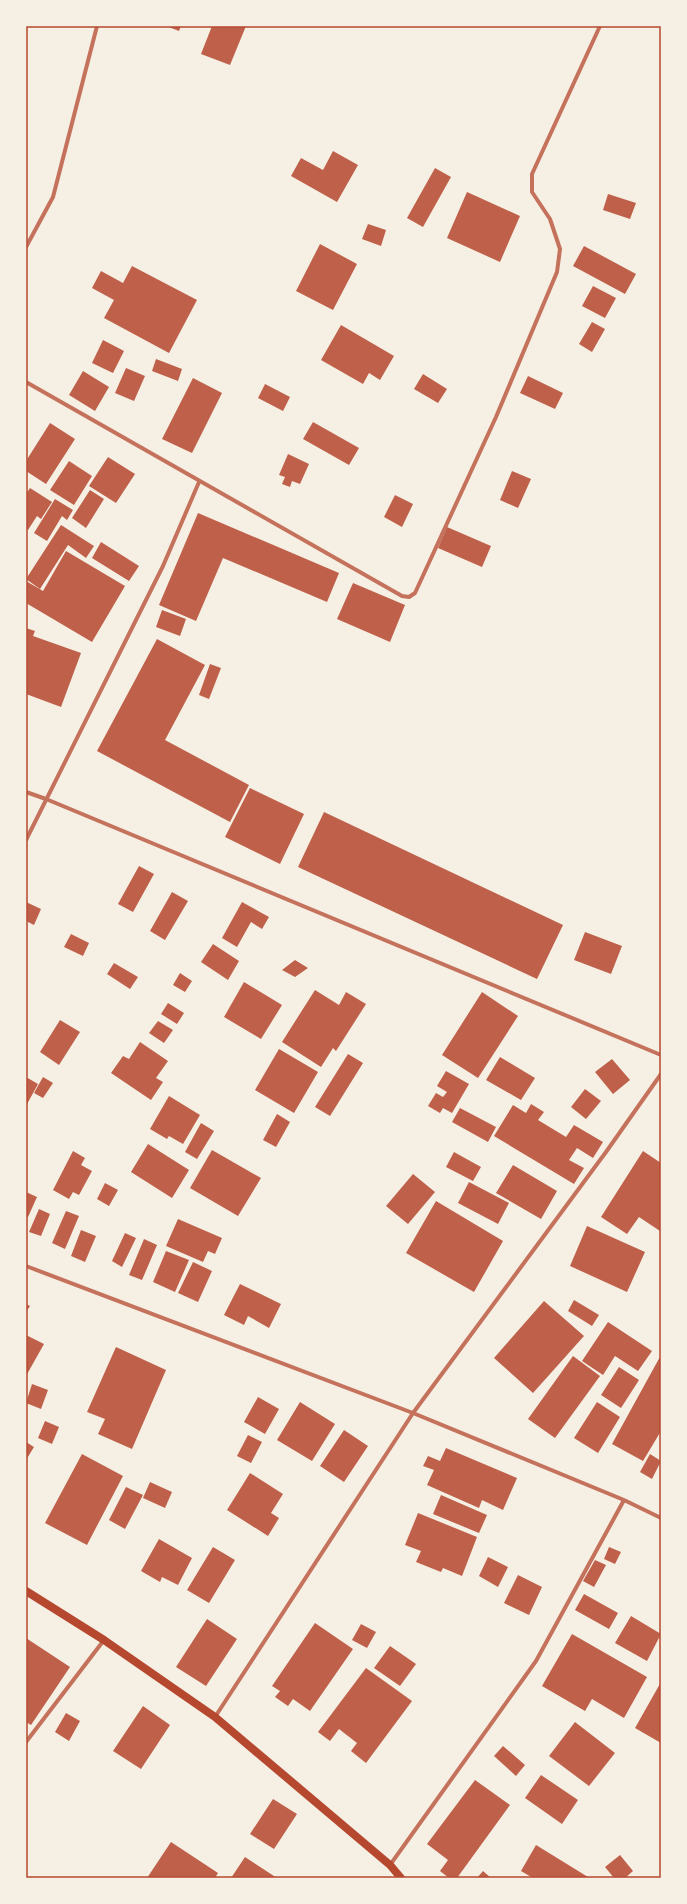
<svg xmlns="http://www.w3.org/2000/svg" width="687" height="1904" font-family="'Crimson Pro',serif">
<style>
.building{fill:#bf614a}
.lines{fill:none;stroke-linecap:round;stroke-linejoin:round}
.minor{stroke:#c5725c;stroke-width:4}
.secondary{stroke:#b5482f;stroke-width:8}
.neatline{fill:none;stroke:#b5482f;stroke-width:1.5}
</style>
<rect width="100%" height="100%" fill="#f6efe4"/>
<!-- building -->
<path class="building" d="M166 26H181L179 31Z
M212 26H246L230 65 201 54Z
M333 151 358 165 337 202 291 176 301 158 323 170Z
M435 168 451 177 423 227 407 218Z
M467 192 520 216 500 262 447 238Z
M608 194 636 203 630 219 603 210Z
M368 224 386 230 381 246 362 239Z
M320 244 357 264 333 310 296 291Z
M584 246 636 274 625 294 573 266Z
M132 266 197 300 169 353 104 318 114 300 92 288 101 271 123 283Z
M593 286 616 298 605 318 582 306Z
M592 322 605 329 592 352 579 344Z
M341 325 394 356 380 380 369 373 363 384 321 360Z
M103 340 124 351 113 373 92 363Z
M156 359 182 369 178 381 152 371Z
M126 368 145 376 134 401 115 393Z
M83 371 109 387 95 411 69 395Z
M423 374 447 389 438 403 414 389Z
M528 376 563 393 555 409 520 393Z
M193 378 222 393 192 453 162 439Z
M265 384 290 397 283 411 258 398Z
M313 422 359 448 349 465 303 439Z
M50 423 75 439 46 484 26 471V461Z
M288 454 309 464 300 484 292 481 290 487 282 484 285 477 279 475Z
M108 457 135 474 116 503 89 486Z
M69 461 92 476 74 505 50 490Z
M512 471 531 479 518 508 500 500Z
M30 488 52 502 41 519 37 516 28 530 26 529V494Z
M90 490 104 499 86 528 72 518Z
M395 495 413 504 402 527 384 517Z
M55 499 73 510 67 520 62 516 47 541 34 533Z
M198 513 339 573 327 602 223 558 196 621 159 605Z
M61 525 94 546 86 558 68 545 40 589 26 579Z
M447 527 491 546 482 567 438 548Z
M101 542 139 566 129 581 92 558Z
M66 551 125 586 92 642 26 603V581L43 591Z
M353 583 405 605 390 642 337 619Z
M162 610 186 619 180 636 156 627Z
M26 628 35 631 33 636 81 653 61 707 26 694Z
M157 639 205 665 165 740 249 785 230 822 97 751Z
M210 664 221 668 209 699 199 695Z
M250 788 304 814 280 864 225 837Z
M324 812 563 925 537 979 298 867Z
M139 866 154 874 133 912 118 904Z
M172 892 188 901 165 940 150 931Z
M26 902 41 909 34 925 26 921Z
M242 902 269 917 262 929 251 922 237 947 222 938Z
M585 932 622 946 611 974 574 960Z
M71 934 89 943 83 956 64 947Z
M213 944 239 961 228 980 201 962Z
M295 960 308 968 295 977 282 970Z
M114 963 138 977 130 989 107 974Z
M180 973 192 981 185 992 173 985Z
M244 982 282 1005 261 1039 224 1017Z
M315 990 339 1005 346 992 366 1004 336 1051 333 1048 321 1067 282 1042Z
M482 992 518 1016 478 1078 442 1055Z
M168 1003 184 1013 177 1024 161 1014Z
M60 1020 80 1032 59 1065 40 1052Z
M158 1021 173 1030 164 1043 149 1033Z
M140 1042 168 1061 156 1078 163 1082 151 1100 111 1073 123 1056 129 1059Z
M279 1049 318 1072 294 1113 255 1090Z
M348 1054 363 1063 330 1116 315 1107Z
M500 1057 535 1078 521 1100 486 1080Z
M612 1059 630 1080 613 1094 595 1072Z
M446 1071 469 1084 452 1113 443 1108 440 1113 428 1106 436 1093 443 1097 447 1092 437 1086Z
M26 1077 38 1084 26 1106Z
M43 1077 53 1083 43 1098 34 1093Z
M585 1089 601 1101 586 1119 571 1107Z
M169 1096 200 1115 183 1144 169 1136 167 1139 150 1129Z
M531 1104 544 1112 538 1120 566 1137 574 1125 603 1142 593 1158 577 1148 569 1160 584 1168 574 1184 494 1136 513 1105 526 1113Z
M460 1108 496 1127 488 1142 452 1122Z
M277 1114 290 1122 276 1147 263 1140Z
M201 1123 214 1131 197 1159 185 1152Z
M148 1144 189 1170 172 1198 131 1172Z
M212 1150 261 1178 238 1216 190 1188Z
M73 1151 85 1158 81 1165 92 1171 79 1195 73 1192 69 1199 53 1190Z
M643 1151 661 1163V1229L660 1231 639 1217 627 1234 601 1217Z
M454 1152 481 1167 473 1181 446 1167Z
M513 1165 557 1191 541 1219 496 1193Z
M413 1174 435 1192 408 1224 386 1206Z
M469 1182 509 1203 498 1224 458 1203Z
M105 1183 118 1190 109 1206 97 1199Z
M26 1192 37 1197 28 1217 26 1216Z
M436 1201 503 1241 474 1292 406 1253Z
M39 1209 50 1214 41 1236 29 1232Z
M66 1211 79 1216 65 1249 52 1243Z
M178 1219 222 1238 215 1254 208 1251 203 1262 166 1246Z
M587 1226 645 1252 627 1292 570 1266Z
M81 1230 96 1236 85 1262 71 1256Z
M125 1233 136 1238 122 1267 112 1261Z
M144 1239 157 1245 142 1280 129 1275Z
M166 1251 189 1260 175 1292 153 1282Z
M193 1262 212 1271 198 1302 178 1293Z
M240 1284 281 1304 269 1328 248 1316 244 1325 224 1315Z
M574 1300 599 1315 592 1326 568 1311Z
M544 1301 584 1336 533 1393 494 1358Z
M26 1304 30 1306 26 1312Z
M608 1322 652 1351 638 1371 615 1356 603 1375 582 1361Z
M26 1335 44 1344 26 1376Z
M116 1347 166 1370 132 1449 98 1434 105 1419 87 1412Z
M661 1355V1431L643 1461 612 1444Z
M573 1356 600 1376 555 1438 528 1419Z
M619 1367 639 1380 621 1408 601 1395Z
M32 1384 48 1390 41 1409 26 1403Z
M258 1397 279 1409 265 1434 244 1422Z
M300 1402 335 1424 312 1461 277 1440Z
M597 1402 620 1417 598 1453 574 1438Z
M45 1421 59 1427 52 1444 38 1438Z
M344 1430 368 1446 344 1482 320 1466Z
M248 1435 262 1442 251 1463 237 1456Z
M26 1442 34 1447 26 1460Z
M446 1448 517 1478 503 1510 482 1500 479 1508 427 1485 434 1470 423 1466 428 1456 440 1461Z
M82 1454 123 1476 87 1545 45 1523Z
M650 1454 661 1461 652 1479 640 1472Z
M250 1473 283 1494 271 1513 279 1518 268 1536 227 1510Z
M150 1482 172 1492 165 1508 143 1498Z
M126 1487 143 1495 125 1529 109 1520Z
M441 1495 487 1515 479 1533 433 1514Z
M418 1513 477 1537 462 1576 443 1568 441 1572 416 1562 421 1551 405 1545Z
M159 1539 192 1558 178 1585 162 1577 160 1582 141 1571Z
M213 1547 235 1560 209 1603 187 1590Z
M609 1547 621 1552 615 1564 604 1559Z
M488 1557 508 1567 498 1587 479 1576Z
M595 1560 606 1565 594 1587 583 1581Z
M518 1575 542 1587 529 1615 504 1603Z
M584 1594 618 1613 609 1629 575 1610Z
M631 1616 661 1634 647 1661 615 1643Z
M207 1619 237 1639 206 1686 176 1667Z
M315 1623 353 1649 310 1711 293 1699 288 1706 275 1697 280 1691 272 1686Z
M361 1624 376 1632 367 1648 352 1640Z
M572 1634 647 1677 624 1718 592 1699 585 1711 542 1686Z
M26 1638 70 1667 31 1725 26 1722Z
M390 1646 416 1664 400 1686 374 1668Z
M366 1668 412 1701 366 1763 351 1751 357 1743 339 1729 330 1741 318 1732Z
M661 1682V1743L635 1728Z
M143 1706 170 1725 141 1769 113 1751Z
M66 1713 80 1721 69 1741 55 1732Z
M575 1722 615 1753 589 1786 549 1756Z
M503 1746 525 1765 516 1776 494 1756Z
M541 1775 578 1800 562 1824 525 1798Z
M475 1780 510 1805 457 1878H449L440 1871 448 1860 427 1844Z
M273 1799 297 1814 274 1849 250 1834Z
M171 1842 218 1873 215 1878H147Z
M536 1845 588 1877 587 1878H533L521 1871Z
M620 1855 633 1871 625 1878H614L605 1867Z
M245 1857 277 1878H231Z
M483 1871 491 1878H477Z"/>
<g class="lines">
<!-- minor -->
<path class="minor" d="M26 247 53 197 97 26
M26 382 402 596 409 597 415 593 496 417 557 272 560 249 550 219 532 192V174L600 26
M26 792 46 799 661 1055
M26 840 163 566 199 482
M26 1266 413 1413 624 1500 661 1518
M215 1717 413 1413 606 1152 661 1074
M26 1742 104 1640
M390 1865 536 1661 624 1500"/>
<!-- secondary -->
<path class="secondary" d="M26 1591 104 1640 215 1717 390 1865 401 1878"/>
</g>
<!-- border -->
<rect width="687" height="1904" fill="none" stroke="#f6efe4" stroke-width="54"/>
<rect x="27" y="27" width="633" height="1850" class="neatline"/>
</svg>
